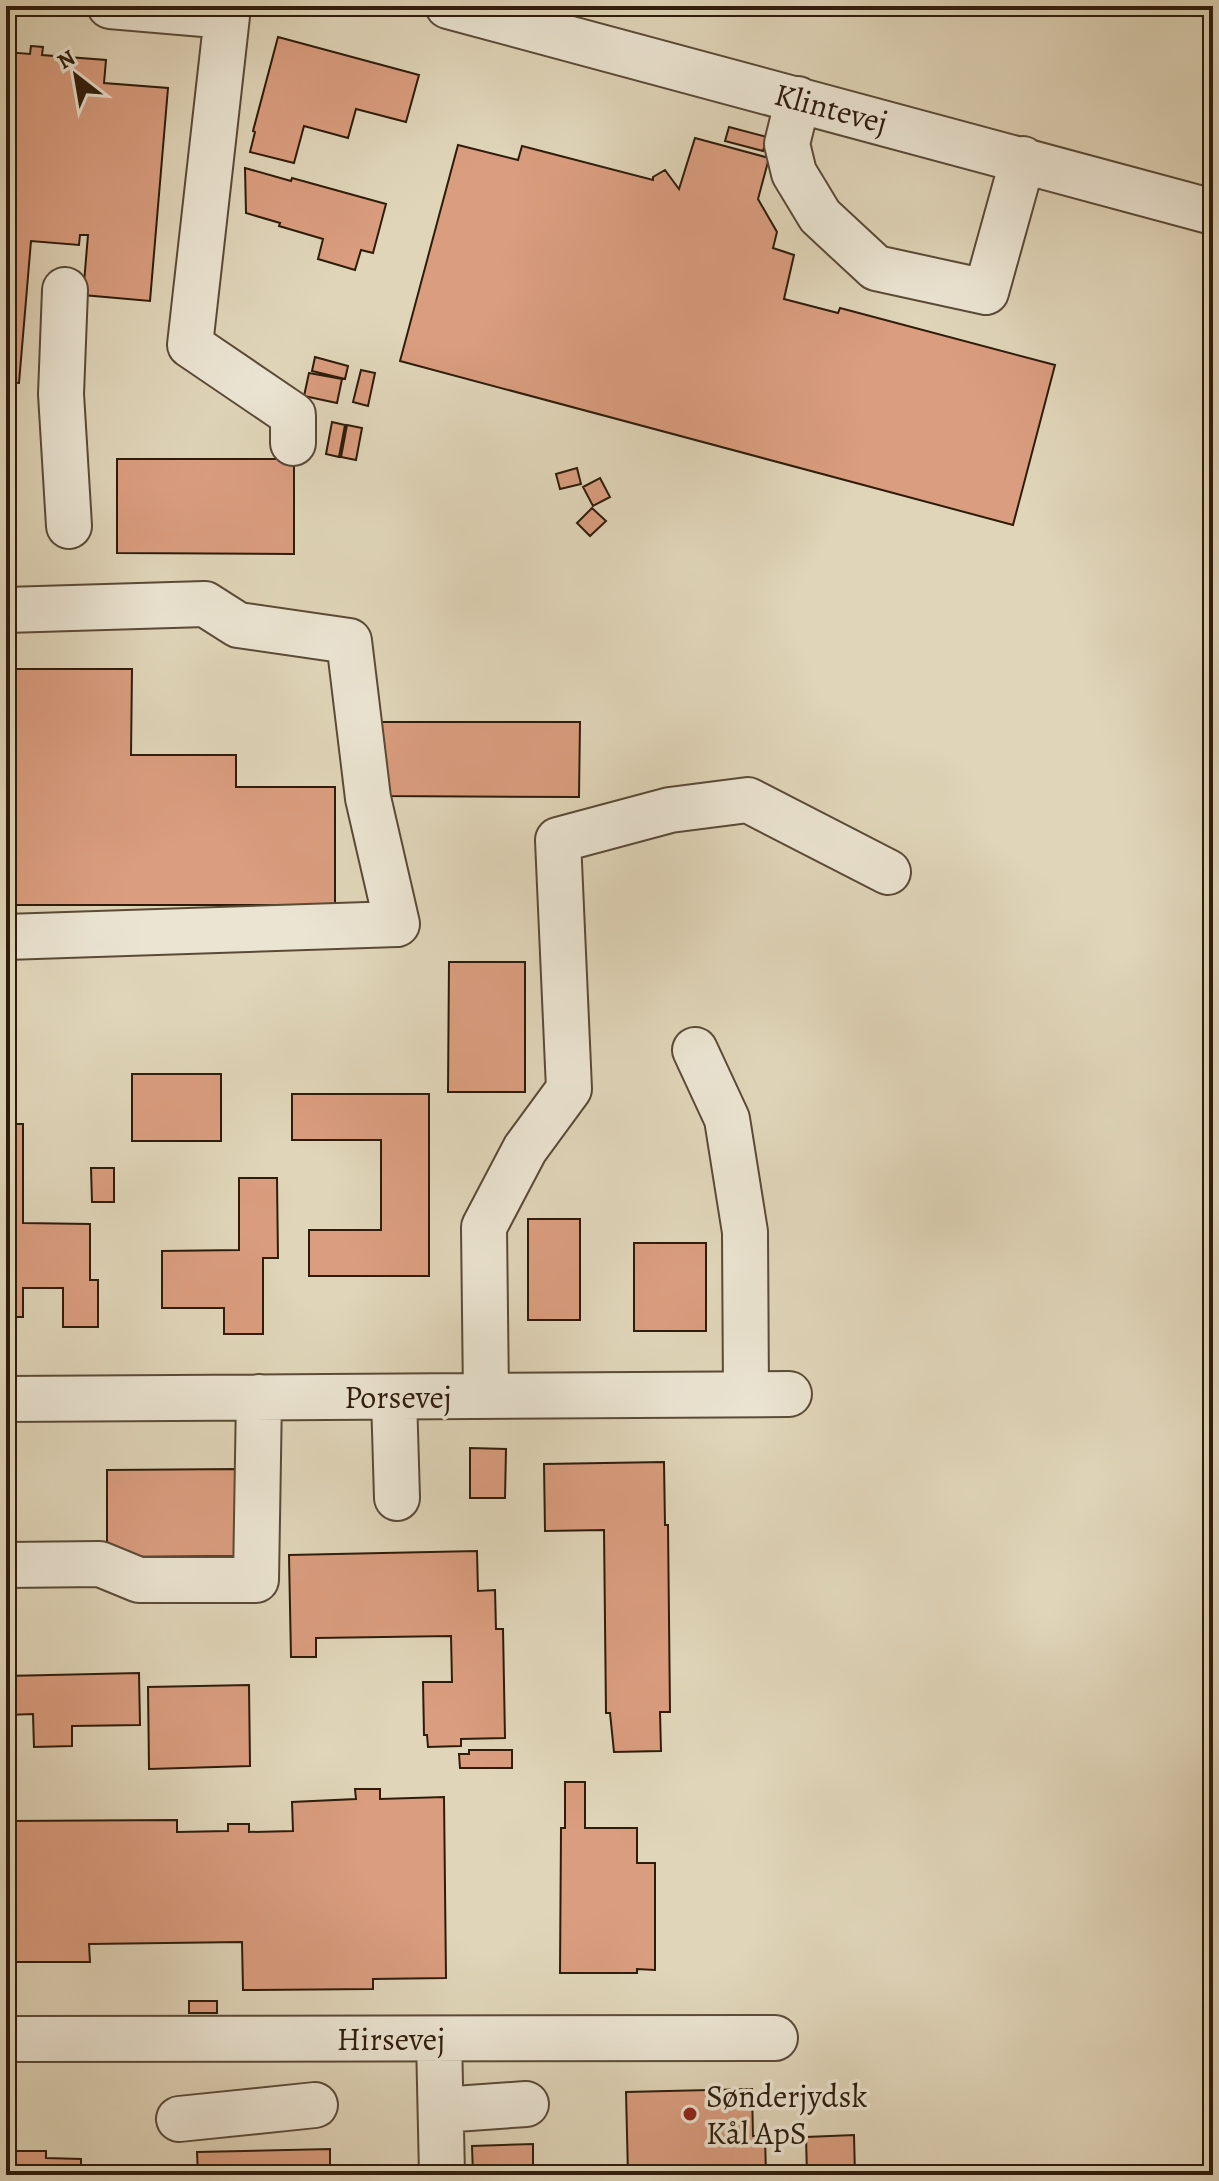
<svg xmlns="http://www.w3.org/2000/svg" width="1219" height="2181" font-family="Alegreya,serif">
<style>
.building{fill:#da9d7f;stroke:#2e1c0b;stroke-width:2}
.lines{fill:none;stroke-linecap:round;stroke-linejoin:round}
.minor-casing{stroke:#5a4a36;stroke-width:48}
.minor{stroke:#ebe4d2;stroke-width:44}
.poi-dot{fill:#8f2418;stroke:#ebe4d2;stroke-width:3}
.labels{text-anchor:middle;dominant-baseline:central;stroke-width:7;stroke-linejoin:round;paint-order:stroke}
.street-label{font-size:32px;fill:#2e1c0b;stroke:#ebe4d2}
.poi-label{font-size:32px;fill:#2e1c0b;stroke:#ebe4d2;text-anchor:start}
</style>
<rect width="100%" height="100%" fill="#e0d5b9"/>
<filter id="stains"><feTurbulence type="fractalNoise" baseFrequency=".0025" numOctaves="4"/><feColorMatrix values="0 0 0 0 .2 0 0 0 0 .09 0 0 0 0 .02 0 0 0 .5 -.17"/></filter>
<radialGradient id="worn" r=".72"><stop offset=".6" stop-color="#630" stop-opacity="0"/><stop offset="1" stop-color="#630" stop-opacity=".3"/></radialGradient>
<!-- building -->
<path class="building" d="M278 37 419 75 406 122 356 109 348 138 304 126 294 163 250 152 255 132 253 131Z
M31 46 43 47 42 55 106 60 104 83 168 88 150 301 83 295 88 235H80L79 245 31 241 19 383 6 382V52L30 54Z
M729 127 767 137 763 151 725 141Z
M695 138 769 158 758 199 777 232 773 248 794 255 784 299 838 313 840 308 1055 365 1013 525 400 361 458 145 518 160 522 146 653 180V177L665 170 679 189Z
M245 168 291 181 292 178 386 204 373 253 361 250 355 270 318 259 323 239 279 226 280 223 246 213Z
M315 357 348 366 345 379 312 371Z
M361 370 375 373 368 406 353 402Z
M309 373 342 379 337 403 304 396Z
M332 422 345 425 339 457 326 454Z
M347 425 362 428 356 460 341 457Z
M117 459H294V554L117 553Z
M577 468 581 484 560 489 556 474Z
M600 478 610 497 593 506 583 487Z
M592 508 606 521 590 536 577 523Z
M6 669H132L131 755H236V787H335V905H6Z
M380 722H580L579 797 380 796Z
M449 962H525V1092H448Z
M132 1074H221V1141H132Z
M292 1094H429V1276H309V1230H381V1140H292Z
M6 1124H23V1223L90 1224V1280H98V1327H63V1288H23V1317H6Z
M91 1168H114V1202H92Z
M239 1178H277L278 1258H263V1334H224V1308H162V1251L239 1250Z
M528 1219H580V1320H528Z
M634 1243H706V1331H634Z
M470 1448 506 1449 505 1498H470Z
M664 1462 665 1525H668L670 1712H660L661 1751 614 1752 610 1713H606L604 1530 545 1531 544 1464Z
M239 1469 240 1556 107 1557V1470Z
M477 1551 478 1591 495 1590 496 1629H503L505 1738 461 1739V1746L428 1747 427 1735H424L423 1682H452L451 1636 316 1638V1657H291L289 1555Z
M139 1673 140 1725 72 1726V1746L34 1747 33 1714 6 1715V1676Z
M249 1685 250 1766 149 1769 148 1687Z
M469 1750H512V1768H460L459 1754H469Z
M565 1782H585V1828H637V1863H655V1970L637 1969V1973H560L561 1828H565Z
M355 1789H380V1799L444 1797 446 1978 373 1979V1989L243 1990 242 1942 89 1944 90 1962H6V1821L177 1820V1832L228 1831V1824H249V1832L293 1831 292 1802 356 1799Z
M189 2001H217V2013H189Z
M752 2089 753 2136H765L766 2175H628L626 2092Z
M854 2135 855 2175H807L806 2137Z
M533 2144V2175H473L472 2146Z
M330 2149V2175H198L197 2152Z
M6 2151H46V2158L81 2159V2175H6Z"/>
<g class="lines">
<!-- minor casing -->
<g class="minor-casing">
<path id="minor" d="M110 6 227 16 190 345 293 415V443
M448 6 1213 212
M798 99 787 144 794 173 820 216 876 268 986 292 1023 159
M65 290 61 394 69 526
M6 610 205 604 238 625 349 641 368 798 397 924 6 937
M695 1050 727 1119 745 1232 746 1394
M486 1396 484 1227 525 1149 569 1089 558 840 670 810 748 800 888 872
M394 1397 397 1498
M6 1399 789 1394
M6 1565 100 1564 139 1580H256L259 1397
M6 2039 775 2038
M439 2039 442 2175
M441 2110 526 2104
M179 2119 315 2105"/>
</g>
<!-- minor -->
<use href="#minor" class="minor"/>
</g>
<!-- markers -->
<circle class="poi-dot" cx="690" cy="2114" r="8"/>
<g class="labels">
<!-- street labels -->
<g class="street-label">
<text transform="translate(831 108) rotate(15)">Klintevej</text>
<text x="398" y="1397">Porsevej</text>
<text x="391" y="2039">Hirsevej</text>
</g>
<!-- poi labels -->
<g class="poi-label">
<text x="706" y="2096">Sønderjydsk<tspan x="706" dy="37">Kål ApS</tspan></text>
</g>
</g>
<!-- margin -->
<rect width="1219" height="2181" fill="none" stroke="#e0d5b9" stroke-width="32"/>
<rect x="8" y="8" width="1203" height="2165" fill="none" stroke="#2e1c0b" stroke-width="4"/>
<rect x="16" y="16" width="1187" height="2149" fill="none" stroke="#2e1c0b" stroke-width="2"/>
<!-- north arrow -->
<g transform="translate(76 76) rotate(329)" stroke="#ebe4d2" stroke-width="6" paint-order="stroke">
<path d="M0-6L14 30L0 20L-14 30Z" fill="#2e1c0b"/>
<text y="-12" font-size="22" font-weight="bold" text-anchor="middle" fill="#2e1c0b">N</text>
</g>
<rect width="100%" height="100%" filter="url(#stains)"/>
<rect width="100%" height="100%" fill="url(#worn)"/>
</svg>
